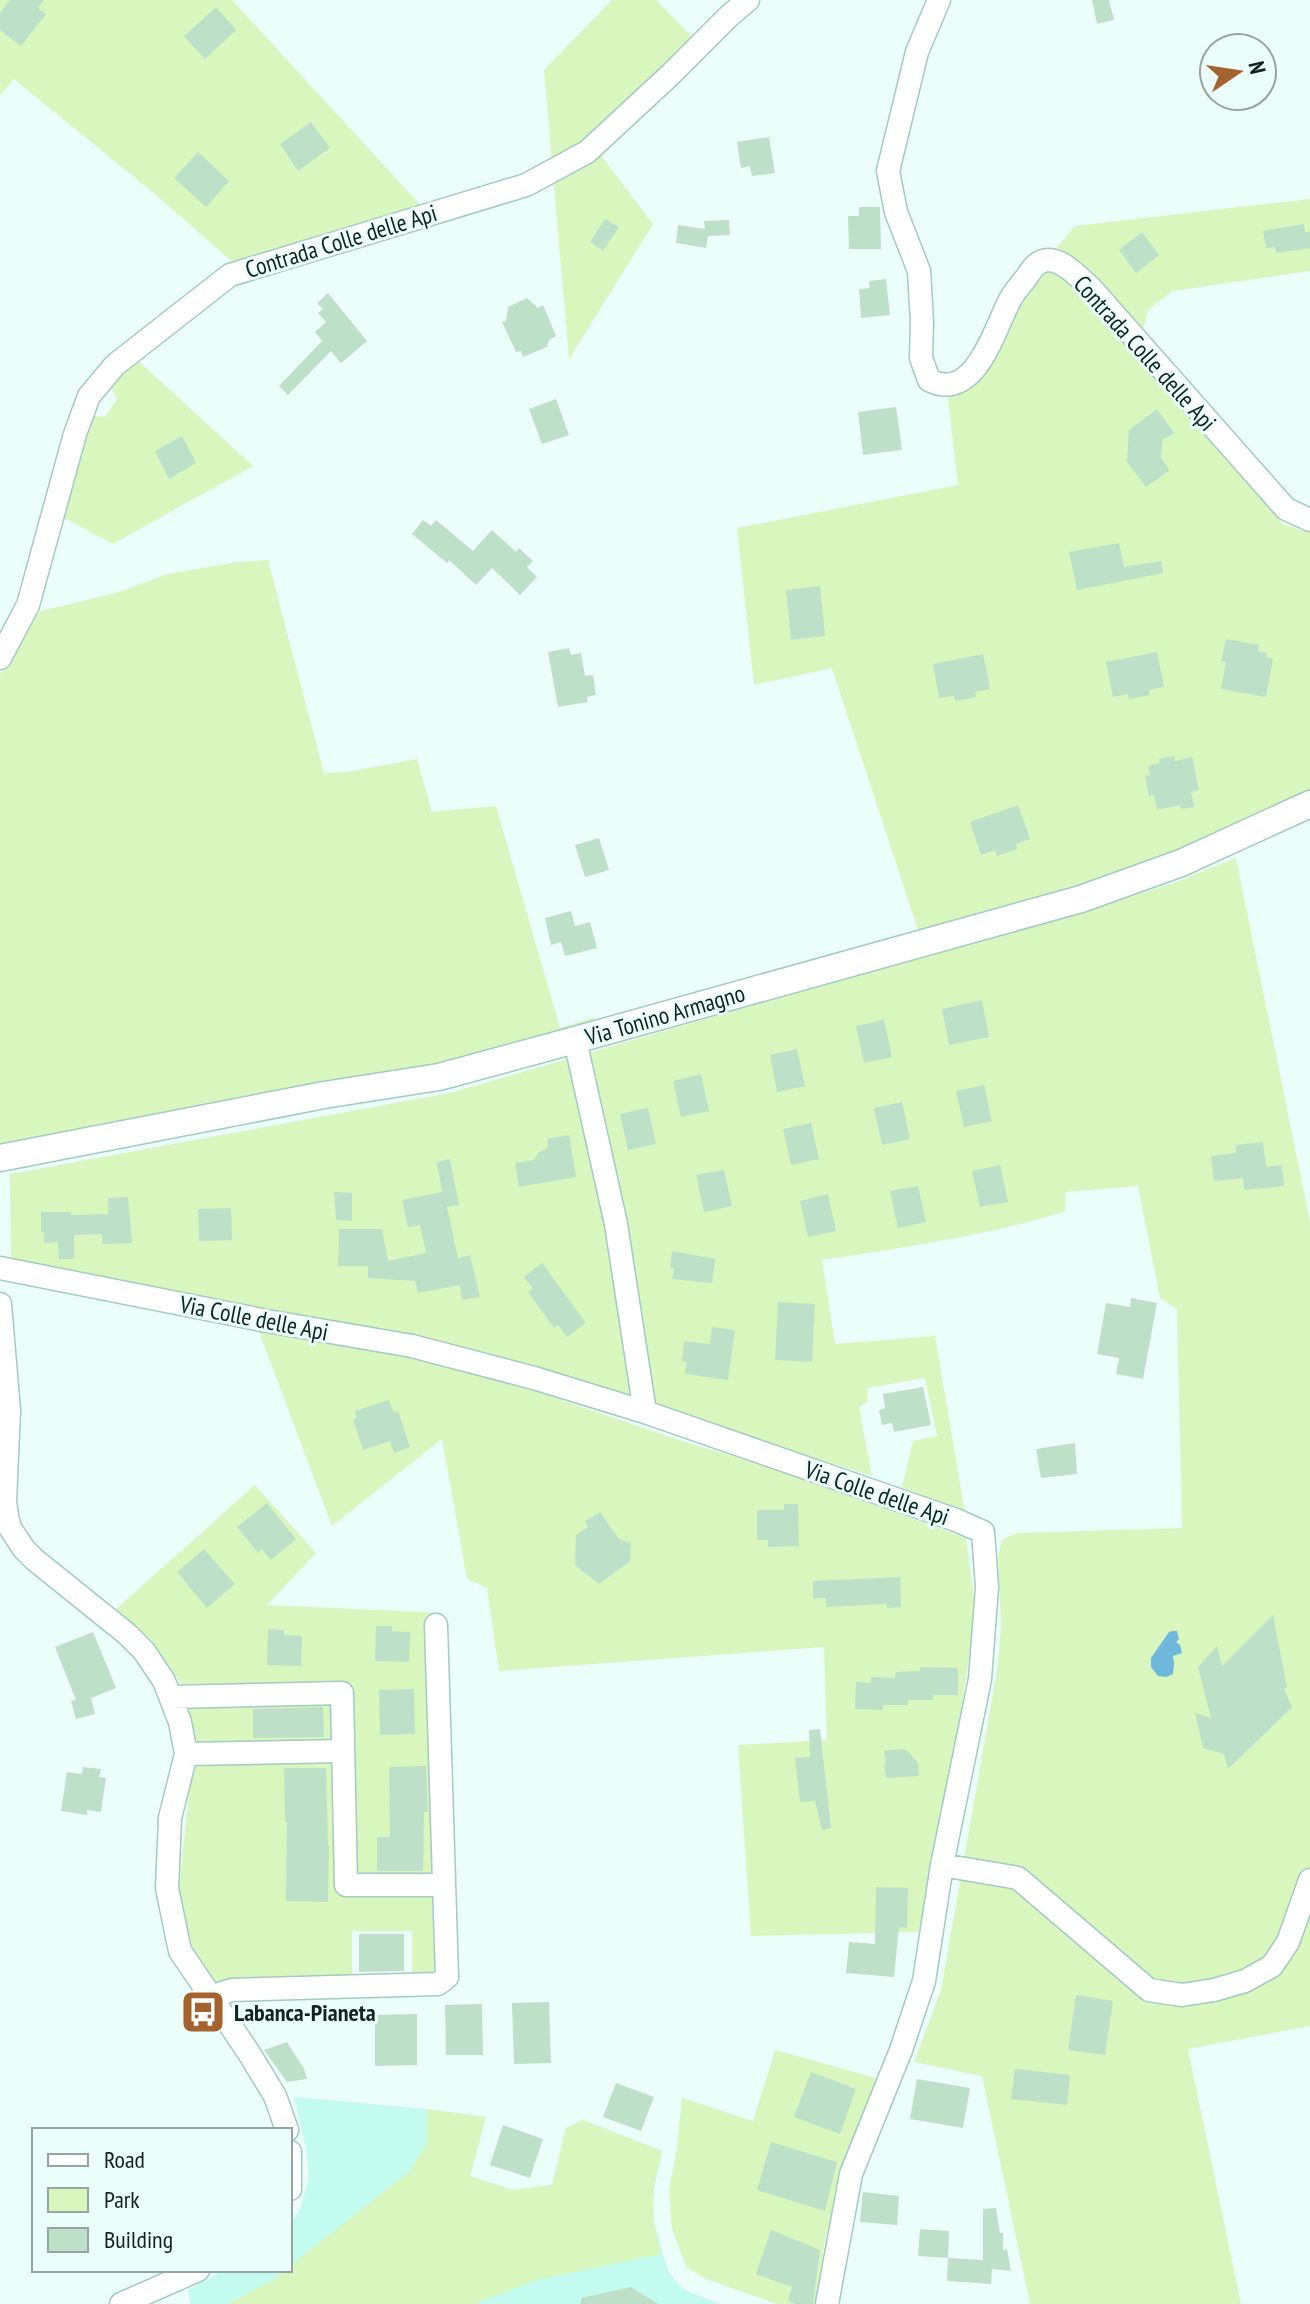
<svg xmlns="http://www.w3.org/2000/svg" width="1310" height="2304" font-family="'PT Sans Narrow',sans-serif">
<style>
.built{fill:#c3fbef}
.green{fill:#d8f6be}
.water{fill:#6fb7db}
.building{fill:#bee0c9}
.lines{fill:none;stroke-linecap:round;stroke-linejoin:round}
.minor-casing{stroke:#a0ccc3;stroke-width:25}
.tertiary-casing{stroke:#a0ccc3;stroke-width:29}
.minor{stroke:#fff;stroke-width:22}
.tertiary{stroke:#fff;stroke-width:26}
.labels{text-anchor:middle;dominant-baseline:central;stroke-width:6;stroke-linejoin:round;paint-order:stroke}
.street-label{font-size:24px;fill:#112320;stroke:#ecfefa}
.poi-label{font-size:24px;font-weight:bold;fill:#112320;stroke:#ecfefa;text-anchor:start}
</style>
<rect width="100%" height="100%" fill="#ecfefa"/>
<!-- built -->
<path class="built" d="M294 2097 427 2109 486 2117 470 2176 512 2190 552 2185 566 2128 583 2120 662 2151 652 2200 653 2219 668 2271 678 2284 687 2291 720 2304H190L188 2290 224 2270H290V2225L301 2207 309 2178 306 2148Z"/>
<!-- green -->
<path class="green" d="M0 0H232L424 209 235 264 156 195 14 79 0 96Z
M612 0H656L705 50 599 153 653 224 569 359 544 70Z
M1310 199V271L1173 291 1148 310 1143 331 1128 340 1283 524 1310 533V792L1165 859 1067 892 919 933 832 668 754 685 737 528 958 485 948 399 984 376 1015 311 1058 246 1075 226Z
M136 359 253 466 113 544 59 515 92 416 105 417 117 399 110 386Z
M268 560 324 773 348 772 417 759 432 812 496 806 560 1028 594 1017V1029L506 1052 0 1148V675L32 621 41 611 116 593 168 574 237 562Z
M1236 858 1310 1222V2026L1188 2049 1241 2304H1030L982 2076 914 2062 941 1990 998 1665 1001 1625 998 1556 1002 1540 1017 1533 1182 1528 1177 1309 1160 1298 1138 1186 1065 1192 1066 1211C986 1236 904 1247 822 1260L835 1344 935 1336 965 1513 902 1487 913 1441 937 1436 925 1378 867 1388 868 1401 859 1407 872 1476 538 1370 11 1264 10 1174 450 1093 972 942 1083 912 1176 882Z
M258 1329 413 1355 511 1383 685 1442 769 1467 966 1538 976 1612 952 1769 919 1932 751 1936 738 1745 827 1740 824 1647 499 1671 487 1588 467 1579 442 1439 332 1526Z
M255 1485 316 1553 267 1605 442 1613 456 1974 412 1977V1931H352V1978L212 1985 192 1947 179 1889 194 1744 185 1689 150 1638 114 1611Z
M775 2050 876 2078 845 2160 825 2239 816 2304H777L706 2279 686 2267 672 2229 669 2190 677 2147 682 2098 753 2121Z
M427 2109 486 2117 470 2176 512 2190 552 2185 566 2128 583 2120 662 2151C651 2196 650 2209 661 2254L540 2279 481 2301 477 2304H228L273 2280 286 2270H290V2266L409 2172 427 2144Z"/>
<!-- water -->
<path class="water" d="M1173 1631H1177L1179 1639 1176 1642 1180 1645 1182 1653 1173 1656 1174 1664 1173 1674 1166 1677 1158 1676 1151 1667V1658L1169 1632Z"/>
<!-- building -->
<path class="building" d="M10 0H44L38 8 46 14 21 46 0 30V13Z
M1092 0H1109L1114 20 1097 24Z
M216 7 236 30 205 59 184 36Z
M311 122 330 148 298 171 280 144Z
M769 137 775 173 752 176 750 166 741 168 737 142Z
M198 152 229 181 206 207 174 178Z
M859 207H880L881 249H849L848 216H859Z
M605 219 619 227 603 251 590 242Z
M729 220 730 235 708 236 706 248 676 243 678 225 705 229 704 221Z
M1304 224 1305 232H1310V248L1276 253 1275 247 1266 248 1263 231Z
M1142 232 1159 255 1136 273 1119 250Z
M886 279 890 315 861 318 859 289 870 288 869 281Z
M328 293 367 341 341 363 331 351 288 395 279 386 322 341 315 332 326 322 318 313 323 309 317 303Z
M527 298 538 308 543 305 556 336 549 340 547 347 523 357 521 351 516 352 502 322 506 321 508 307Z
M556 399 569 435 542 444 529 409Z
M896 407 902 450 863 455 858 412Z
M1157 409 1174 433 1162 440 1161 458 1170 470 1146 487 1127 462 1129 430Z
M182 436 196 463 169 479 155 451Z
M423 520 431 526 436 520 473 551 492 530 516 552 519 548 533 561 527 567 537 577 520 595 492 568 476 585 449 560 447 563 412 534Z
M1119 543 1124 567 1161 561 1163 573 1077 590 1069 552Z
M820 586 825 636 791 640 786 590Z
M1226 639 1259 645 1258 651 1267 653 1266 657 1273 659 1266 697 1221 689 1226 662 1221 661Z
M569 648 571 655 581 653 585 676 593 675 596 695 587 697 588 702 558 707 548 652Z
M1157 652 1164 687 1149 690 1150 695 1129 699 1128 694 1113 697 1106 662Z
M983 654 990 689 975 692 976 697 955 701 954 696 939 698 933 664Z
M1174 756 1175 761 1192 757 1199 790 1191 792 1194 807 1181 809 1180 805 1157 810 1154 795 1149 796 1145 776 1150 775 1148 766 1160 763 1159 759Z
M1018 805 1030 839 1016 844 1017 849 997 856 995 850 981 855 970 822Z
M599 838 609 870 585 877 575 845Z
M571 911 575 926 590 922 597 948 565 956 561 942 551 945 545 918Z
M982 1000 989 1037 949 1045 942 1009Z
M884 1020 892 1057 864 1063 856 1026Z
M797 1049 805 1086 777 1092 770 1055Z
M701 1074 709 1111 681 1117 673 1081Z
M984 1085 992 1121 964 1127 956 1091Z
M902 1102 910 1139 882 1145 874 1108Z
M648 1108 656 1144 628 1150 620 1114Z
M811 1123 819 1159 791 1165 783 1129Z
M569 1135 576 1177 519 1187 515 1163 534 1160 539 1152 548 1147 547 1139Z
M1263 1142 1266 1167 1282 1165 1284 1186 1244 1190 1243 1178 1214 1181 1211 1156 1236 1153V1145Z
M450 1159 459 1205 447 1207 458 1258 470 1255 480 1297 462 1300 460 1285 418 1293 415 1281 368 1278V1266H338L339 1229H382L388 1261 426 1253 420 1225 408 1227 402 1200 442 1192 437 1162Z
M1000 1165 1008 1202 980 1207 972 1171Z
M724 1170 732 1206 704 1212 696 1175Z
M918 1186 926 1222 898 1228 890 1191Z
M334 1192 352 1193V1221L336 1220Z
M828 1194 836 1231 808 1237 800 1201Z
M128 1197 132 1243 102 1244V1234L74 1235V1259H59L58 1242 44 1243V1232H41V1212H71V1215L108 1214V1198Z
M231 1208 232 1240 199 1241 198 1209Z
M672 1251 715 1259 712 1283 672 1279 674 1268H670Z
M542 1263 586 1323 567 1337 558 1325 554 1328 528 1292 533 1289 524 1277Z
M1131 1298 1157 1303 1143 1379 1116 1374 1119 1358 1097 1354 1106 1303 1130 1307Z
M778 1302 815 1304 812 1362 775 1360Z
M712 1327 735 1330 728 1380 685 1374 687 1362 682 1361 684 1341 710 1344Z
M923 1387 931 1425 894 1432 892 1423 882 1425 879 1410 885 1408 883 1394Z
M389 1400 394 1413 398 1411 410 1447 394 1453 390 1441 363 1450 353 1419 357 1418 355 1411Z
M1075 1443 1077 1474 1041 1478 1036 1449Z
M267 1503 296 1539 271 1560 262 1549 258 1553 237 1527Z
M784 1504H798L799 1546 768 1547V1540H757V1510H784Z
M600 1512 619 1539 631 1543 630 1561 599 1584 575 1565 576 1535 588 1527 585 1521Z
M204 1549 235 1584 207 1608 177 1572Z
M900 1577 901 1607 887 1608 886 1604 826 1607V1598H813V1581Z
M1273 1615 1287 1687 1284 1689 1292 1707 1228 1769 1224 1754 1203 1748 1195 1713 1211 1718 1198 1667 1217 1646 1222 1666Z
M376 1626H392V1631L410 1632 409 1662 375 1661Z
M268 1629 284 1630V1635L302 1636 301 1666 267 1665Z
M93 1632 116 1688 91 1698 95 1714 76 1719 71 1701 76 1700 55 1647Z
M920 1667 958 1668V1695H933V1700H908V1705H883V1710L855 1709 856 1682 871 1683V1677L895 1678 896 1672 920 1671Z
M414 1689 415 1734 380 1735 379 1690Z
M323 1707 324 1737 253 1738V1709Z
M820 1729 831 1828 822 1830 815 1801 800 1802 795 1758 810 1757 809 1730Z
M903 1749 908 1751 918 1763 919 1776 886 1778 884 1763H886L884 1751Z
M426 1766 428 1812H424L423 1871H377V1837H390L389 1767Z
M83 1767 101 1769 99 1777 106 1778 101 1812 87 1810V1815L61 1811 67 1772 82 1774Z
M284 1768H326L328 1846H329L328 1902 286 1901 287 1822H285Z
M876 1887 908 1888 907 1928 899 1927 894 1977 846 1973 849 1942 875 1944Z
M359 1934H404V1971L359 1972Z
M1076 1995 1113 2001 1105 2055 1068 2050Z
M549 2002 551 2063 514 2064 512 2003Z
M482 2004 483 2055H446L445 2005Z
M417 2014V2065L375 2066V2015Z
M287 2042 304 2069 307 2079 287 2082 264 2050Z
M1015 2069 1070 2075 1067 2105 1011 2099Z
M811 2072 856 2089 840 2134 794 2117Z
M917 2079 970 2088 963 2128 910 2119Z
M616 2083 654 2097 641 2131 603 2117Z
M503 2125 543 2139 530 2178 490 2165Z
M771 2142 837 2162 825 2211 757 2190Z
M863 2192 899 2196 897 2225 860 2222Z
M996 2208 1000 2233H1003V2250L1007 2249 1011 2271 992 2269 991 2284 947 2281 948 2258 983 2260V2209Z
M920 2229 949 2231 948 2258 918 2256Z
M771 2230 820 2250 813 2304H795L788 2301 792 2287 756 2274Z
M631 2287 658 2304H581V2298Z"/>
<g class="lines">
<!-- minor casing -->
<g class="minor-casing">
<path id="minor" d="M939 0 917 52 888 171 896 212 919 271 922 322 921 358 929 380C976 404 995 326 1011 298 1015 291 1021 284 1026 278 1032 269 1037 260 1049 260 1065 261 1079 278 1090 287L1286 509 1310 520
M0 658 28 605 75 434 89 396 115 365 230 275 526 185 587 152 670 75 729 16 748 0
M575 1040 616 1224 645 1412
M0 1268 267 1321 412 1346 534 1378 645 1412 956 1520 983 1532 987 1587 980 1679 942 1865 924 1981 901 2050 851 2174 827 2304
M0 1304 9 1410 5 1501 7 1516 10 1528 24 1549 35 1560 127 1634 144 1651 164 1681 180 1722 186 1754 170 1818 167 1888 180 1951 249 2053 275 2096 287 2130
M171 1697 342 1693 346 1885H444
M186 1754 343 1751
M942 1865 1018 1878 1149 1990 1182 1995 1214 1990 1245 1981 1272 1966 1288 1942 1310 1880
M210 1997 232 1990 438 1984 447 1977 436 1625
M290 2152V2189
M121 2304 198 2270"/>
</g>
<!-- tertiary casing -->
<g class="tertiary-casing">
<path id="tertiary" d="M0 1158 324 1095 439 1077 575 1040 1081 899 1181 863 1310 804"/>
</g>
<!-- minor -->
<use href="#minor" class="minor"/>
<!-- tertiary -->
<use href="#tertiary" class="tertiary"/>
</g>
<!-- icons -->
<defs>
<g id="bus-square" transform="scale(2.3)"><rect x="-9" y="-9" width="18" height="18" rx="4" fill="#a4622e" stroke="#ecfefa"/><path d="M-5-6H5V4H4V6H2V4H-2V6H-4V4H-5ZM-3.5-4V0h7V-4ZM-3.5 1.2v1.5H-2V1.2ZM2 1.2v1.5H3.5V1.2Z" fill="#fff"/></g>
</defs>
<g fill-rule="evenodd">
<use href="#bus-square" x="203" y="2012"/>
</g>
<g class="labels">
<!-- street labels -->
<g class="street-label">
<text transform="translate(341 241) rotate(-17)">Contrada Colle delle Api</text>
<text transform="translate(1145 353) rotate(48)">Contrada Colle delle Api</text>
<text transform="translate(665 1015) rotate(-16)">Via Tonino Armagno</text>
<text transform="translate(254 1318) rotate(11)">Via Colle delle Api</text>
<text transform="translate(877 1493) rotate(19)">Via Colle delle Api</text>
</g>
<!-- poi labels -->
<g class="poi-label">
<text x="234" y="2012">Labanca-Pianeta</text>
</g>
</g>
<!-- legend -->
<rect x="32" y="2128" width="260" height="144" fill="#ecfefa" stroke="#94a6a3" stroke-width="2"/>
<rect x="48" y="2154" width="40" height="12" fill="#ffffff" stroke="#94a6a3" stroke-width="2"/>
<text x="104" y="2168" font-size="24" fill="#112320">Road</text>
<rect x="48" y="2188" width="40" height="24" fill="#d8f6be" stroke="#94a6a3" stroke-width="2"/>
<text x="104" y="2208" font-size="24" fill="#112320">Park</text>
<rect x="48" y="2228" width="40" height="24" fill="#bee0c9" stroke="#94a6a3" stroke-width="2"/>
<text x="104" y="2248" font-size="24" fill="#112320">Building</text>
<!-- north arrow -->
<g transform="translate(1238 72) rotate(77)"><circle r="38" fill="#ecfefa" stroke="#94a6a3" stroke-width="2"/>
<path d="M0-6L14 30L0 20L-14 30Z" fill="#a4622e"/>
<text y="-12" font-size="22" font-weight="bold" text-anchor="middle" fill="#112320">N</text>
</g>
</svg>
